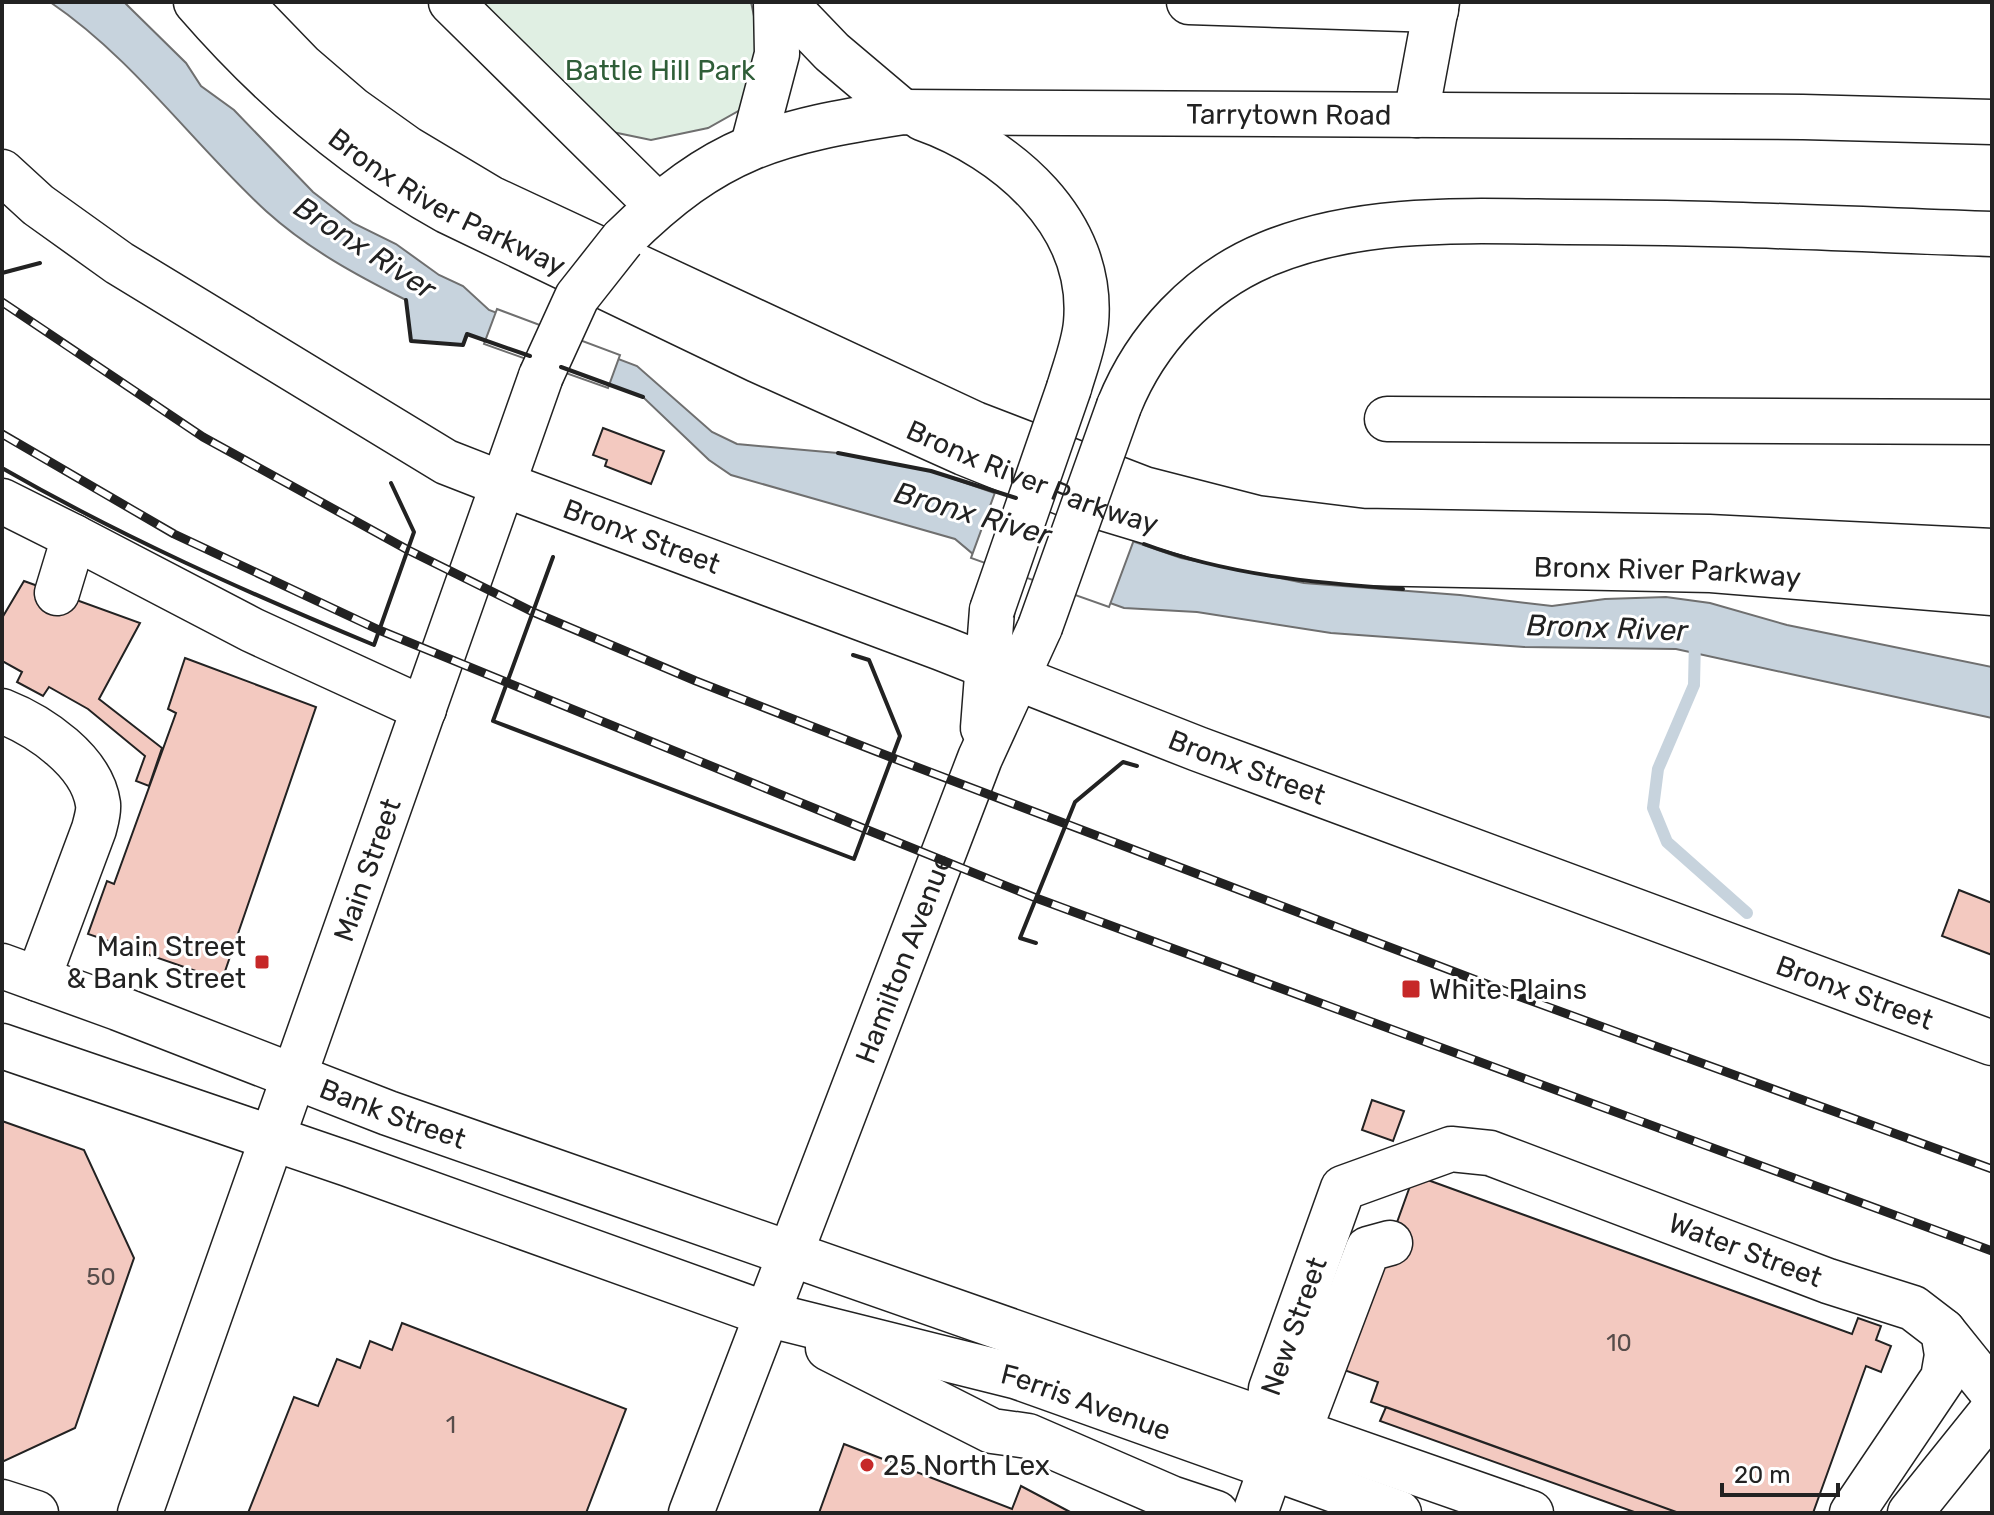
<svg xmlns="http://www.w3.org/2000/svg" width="1994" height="1515" font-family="Rubik,sans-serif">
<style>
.green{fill:#e0efe3;stroke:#6f6f6f;stroke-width:2}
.water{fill:#c7d3dd;stroke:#6f6f6f;stroke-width:2}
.pier{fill:#fff;stroke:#6f6f6f;stroke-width:2}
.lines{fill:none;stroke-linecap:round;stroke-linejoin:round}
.stream{stroke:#c7d3dd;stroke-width:12}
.building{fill:#f3c9c0;stroke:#222;stroke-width:2}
.minor-casing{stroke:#222;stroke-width:47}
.major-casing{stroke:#222;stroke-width:47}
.highway-casing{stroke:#222;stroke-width:47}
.minor{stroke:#fff;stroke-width:44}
.major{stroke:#fff;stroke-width:44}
.highway{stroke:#fff;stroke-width:44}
.rail-casing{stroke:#222;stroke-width:9}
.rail{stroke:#fff;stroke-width:6;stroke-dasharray:18;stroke-linecap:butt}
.major-bridge-casing{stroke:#222;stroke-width:47;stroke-linecap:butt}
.major-bridge{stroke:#fff;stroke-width:44}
.wall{stroke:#222;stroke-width:4}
.poi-dot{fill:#c62828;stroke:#fff;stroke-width:3}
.labels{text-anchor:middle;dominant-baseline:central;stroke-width:6;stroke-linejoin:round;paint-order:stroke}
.number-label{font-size:24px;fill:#564c4a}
.park-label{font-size:28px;fill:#2f5e38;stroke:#fff}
.street-label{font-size:28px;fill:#222;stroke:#fff}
.poi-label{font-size:28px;fill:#222;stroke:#fff;text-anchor:start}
.water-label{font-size:30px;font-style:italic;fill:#222;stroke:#fff}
</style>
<rect width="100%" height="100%" fill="#fff"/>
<!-- green -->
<path class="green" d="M473 2H751L763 58 740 110 708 128 651 140 603 130Z"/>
<!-- water -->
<path class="water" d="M50 2H124L186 63 201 86 234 110 313 192 353 223 396 244 439 275 463 286 489 310 637 366 712 432 737 444 838 453 931 471 1181 558 1304 583 1460 595 1552 606 1605 599 1666 597 1710 603 1787 625 1992 667V718L1676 649 1524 647 1331 633 1197 612 1124 608 973 554 955 539 731 475 709 460 643 397 468 334 463 345 411 341 406 300C356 275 308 249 266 211 192 143 134 59 50 2Z"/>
<!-- pier -->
<path class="pier" d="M497 309 620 355 608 388 484 344Z
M997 487 1135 537 1109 607 971 558Z"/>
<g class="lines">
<!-- stream -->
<path class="stream" d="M1695 639 1694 685 1658 769 1653 808 1667 842 1747 913"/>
</g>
<!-- building -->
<path class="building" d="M603 428 664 451 651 484 605 466 607 460 593 455Z
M24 581 140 623 99 699 162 748 149 786 136 781 145 756 88 709 49 687 43 696 17 682 22 672 2 661V618Z
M185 658 316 707 222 980 88 934 107 881 114 884 176 713 168 709Z
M1959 890 1992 903V955L1942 936Z
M1372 1100 1404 1111 1393 1141 1362 1130Z
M2 1121 84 1150 134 1258 75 1428 2 1462Z
M1414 1175 1852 1334 1858 1318 1881 1326 1876 1340 1891 1346 1881 1372 1866 1366 1813 1513H1679L1371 1402 1378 1382 1344 1370Z
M402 1323 626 1409 586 1513H248L294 1397 318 1406 337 1359 360 1368 370 1341 392 1350Z
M1386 1407 1679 1513H1637L1380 1421Z
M844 1444 1012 1509 1021 1486 1072 1513H819Z"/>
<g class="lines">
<!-- minor casing -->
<g class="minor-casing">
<g id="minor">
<path d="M784 2 832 52 903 112"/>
<path d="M1189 2 1436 10"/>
<path d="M1416 115 1437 2"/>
<path d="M753 145 777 54 776 2"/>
<path d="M1387 419 1992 422"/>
<path id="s1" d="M505 485 941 648 1198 749 1992 1043"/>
<path d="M2 501 74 537 57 593"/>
<path d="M74 537 252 630 424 709"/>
<path d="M2 711C40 726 92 761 98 804 99 812 96 821 94 829L38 979"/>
<path id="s2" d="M2 966 118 1008 388 1113 1531 1513"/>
<path id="s3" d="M766 1314 1018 1377 1399 1513"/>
<path d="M1943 1331 1992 1392"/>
<path d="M828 1348 992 1431 1028 1436 1171 1498 1216 1513"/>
<path id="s4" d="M1271 1468 1268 1423 1271 1389 1343 1188 1451 1149 1490 1153 1828 1281 1913 1308 1943 1331 1947 1355 1943 1378 1852 1513"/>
<path d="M2 1502 36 1513"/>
<path d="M1255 1513 1271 1468 1307 1410 1368 1249 1390 1243"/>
<path d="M1910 1513 1992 1411"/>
</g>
</g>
<!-- major casing -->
<g class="major-casing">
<g id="major">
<path d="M922 118C1007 148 1095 223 1086 323 1084 345 1075 367 1069 388"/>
<path id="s5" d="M622 240C717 146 775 132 903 112L1803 117 1992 122"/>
<path d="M1119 406C1146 339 1199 282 1267 254 1361 215 1467 221 1567 222 1709 222 1850 229 1992 234"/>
<path d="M983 728 992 610"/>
<path d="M2 1046 348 1164 766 1314"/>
<path id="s6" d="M140 1513 541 376"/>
<path id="s7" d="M691 1513 980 758 1040 627"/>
</g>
</g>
<!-- highway casing -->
<g class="highway-casing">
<g id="highway">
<path id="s8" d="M196 2C268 85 350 157 447 211L757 360 964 453 1093 505 1219 543 1288 556 1359 563 1711 570 1992 593"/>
<path d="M240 2 302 66 352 109 408 149 490 198 975 424 1144 489 1257 518 1362 531 1709 537 1992 551"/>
<path d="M451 2 658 206"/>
<path d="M2 172 38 205 119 263 446 462 505 485"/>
</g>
</g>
<!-- minor -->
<use href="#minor" class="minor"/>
<!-- major -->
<use href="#major" class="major"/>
<!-- highway -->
<use href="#highway" class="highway"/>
<!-- rail casing -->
<g class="rail-casing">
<path id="rail" d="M2 302 203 437 408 550 533 612 696 681 893 758 1518 996 1992 1169
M2 434 174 534 379 630 865 829 1036 898 1992 1251"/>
</g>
<!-- rail -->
<use href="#rail" class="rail"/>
<!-- major-bridge casing -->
<g class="major-bridge-casing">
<path id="major-bridge" d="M541 376 577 297 622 240
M992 610 1069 388
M1040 627 1119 406"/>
</g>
<!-- major-bridge -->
<use href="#major-bridge" class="major-bridge"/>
<!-- wall -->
<path class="wall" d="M2 273 40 263
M406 300 411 341 463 345 467 334 530 356
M561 367 643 397
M838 453 931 471 1016 498
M2 468C122 537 246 592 374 645L414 532 391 483
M1144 544C1227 575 1314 583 1403 589
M553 557 493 721 854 859 900 736 869 660 853 655
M1036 943 1020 938 1075 802 1123 762 1137 766"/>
</g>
<!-- markers -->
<g class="poi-dot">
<rect x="254" y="954" width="16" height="16" rx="4"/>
<rect x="1401" y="979" width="20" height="20" rx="4"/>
<circle cx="867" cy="1465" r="8"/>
</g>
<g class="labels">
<!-- number labels -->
<g class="number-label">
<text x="101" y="1277">50</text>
<text x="1619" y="1343">10</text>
<text x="451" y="1425">1</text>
</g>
<!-- park labels -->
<g class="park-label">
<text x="660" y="70">Battle Hill Park</text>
</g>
<!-- street labels -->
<g class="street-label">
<text stroke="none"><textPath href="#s5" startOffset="702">Tarrytown Road</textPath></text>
<text stroke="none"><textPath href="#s8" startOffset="324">Bronx River Parkway</textPath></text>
<text stroke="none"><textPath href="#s8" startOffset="972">Bronx River Parkway</textPath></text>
<text stroke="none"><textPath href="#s1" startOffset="146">Bronx Street</textPath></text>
<text stroke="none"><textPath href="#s8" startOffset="1620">Bronx River Parkway</textPath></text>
<text stroke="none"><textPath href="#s1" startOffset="794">Bronx Street</textPath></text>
<text stroke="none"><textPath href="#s6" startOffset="682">Main Street</textPath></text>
<text stroke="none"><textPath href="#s7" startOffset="594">Hamilton Avenue</textPath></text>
<text stroke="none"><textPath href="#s1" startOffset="1442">Bronx Street</textPath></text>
<text stroke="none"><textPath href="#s2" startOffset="418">Bank Street</textPath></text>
<text stroke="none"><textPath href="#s4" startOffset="720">Water Street</textPath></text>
<text stroke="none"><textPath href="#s4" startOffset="146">New Street</textPath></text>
<text stroke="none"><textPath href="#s3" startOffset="332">Ferris Avenue</textPath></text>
</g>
<!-- poi labels -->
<g class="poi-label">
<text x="246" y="946" text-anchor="end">Main Street<tspan x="246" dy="32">&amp; Bank Street</tspan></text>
<text x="1429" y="989">White Plains</text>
<text x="883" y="1465">25 North Lex</text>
</g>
<!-- water labels -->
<g class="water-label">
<text transform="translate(365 248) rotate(33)">Bronx River</text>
<text transform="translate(973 514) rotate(16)">Bronx River</text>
<text transform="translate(1607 628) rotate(2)">Bronx River</text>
</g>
</g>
<!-- border -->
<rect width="1994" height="1515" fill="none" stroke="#222222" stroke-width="8"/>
<!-- scale -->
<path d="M1722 1483v12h116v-12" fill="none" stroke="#222222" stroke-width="4"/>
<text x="1734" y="1483" font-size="24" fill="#222222" stroke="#ffffff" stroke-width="6" paint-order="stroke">20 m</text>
</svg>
